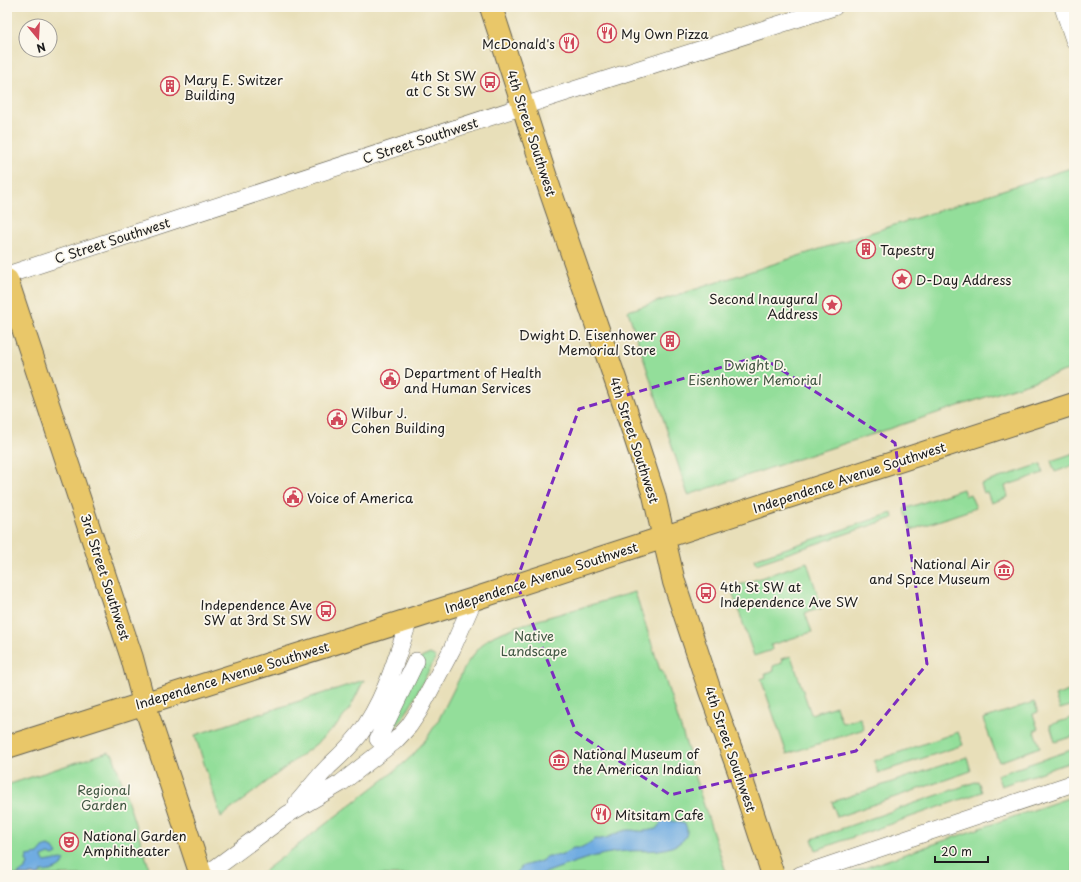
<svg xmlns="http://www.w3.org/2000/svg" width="1081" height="882" font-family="'Playpen Sans',sans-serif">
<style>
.green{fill:#93de9a;stroke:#587d5b}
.water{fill:#70ace1;stroke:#46647e}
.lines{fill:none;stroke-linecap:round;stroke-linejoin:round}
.minor-casing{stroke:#636053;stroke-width:18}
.major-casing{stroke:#636053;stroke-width:24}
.minor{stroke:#fff;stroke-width:17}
.major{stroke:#e9c769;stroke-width:22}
.marked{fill:none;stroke:#7b2cbf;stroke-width:3;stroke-dasharray:8 5;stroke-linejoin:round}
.labels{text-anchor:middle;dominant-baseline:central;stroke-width:3.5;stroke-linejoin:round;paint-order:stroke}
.poi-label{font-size:13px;fill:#1c1c1c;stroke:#fbf7ec;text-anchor:start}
.street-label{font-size:13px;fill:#1c1c1c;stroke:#fbf7ec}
.park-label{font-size:13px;fill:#405642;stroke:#fbf7ec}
</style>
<rect width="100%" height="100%" fill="#fbf7ec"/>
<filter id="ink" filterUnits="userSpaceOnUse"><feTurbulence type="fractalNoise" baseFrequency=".025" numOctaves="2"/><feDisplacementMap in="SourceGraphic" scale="8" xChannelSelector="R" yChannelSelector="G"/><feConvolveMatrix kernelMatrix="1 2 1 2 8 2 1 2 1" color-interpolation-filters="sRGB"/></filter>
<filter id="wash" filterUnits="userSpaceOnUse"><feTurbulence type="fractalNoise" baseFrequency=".012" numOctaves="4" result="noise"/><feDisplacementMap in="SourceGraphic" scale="16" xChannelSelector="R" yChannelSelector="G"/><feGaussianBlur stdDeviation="0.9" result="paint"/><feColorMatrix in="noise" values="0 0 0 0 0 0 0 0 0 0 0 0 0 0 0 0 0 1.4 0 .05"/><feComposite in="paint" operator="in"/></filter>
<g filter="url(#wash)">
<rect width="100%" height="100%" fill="#e8dfb9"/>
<!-- green -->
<path class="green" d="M1074 167V368L688 495 628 311Z
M1074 453V465L1055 472 1051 461Z
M1041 464 1043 473 1005 486 1008 497 991 503 987 492 984 493 981 484Z
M963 489 965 496 970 494 976 508 911 530 904 509Z
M892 513 893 518 756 564 754 559Z
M807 562 822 608 805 613 812 632 771 645 772 650 754 656 731 588Z
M635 592 660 670H662L689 753V760L727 875H259L396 770 413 755 427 738 439 719 467 663 474 654 487 640 495 635 521 625Z
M430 654 436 657 411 705 400 722 384 738 421 658Z
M791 656 811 714 836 706 842 723 860 718 864 729 787 754 761 679 766 677 765 674 774 670 773 666 782 663 781 659Z
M364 680 350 708 339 723 316 744 221 817 195 735Z
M1074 689V705L1060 709 1055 696Z
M1034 702 1038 712 1033 714 1038 729 1034 731 1040 747 999 762 983 719Z
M1074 717V736L1055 742 1050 725Z
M958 732 963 745 878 773 874 761Z
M1074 749V761L1001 786 997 775Z
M108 752 113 755 148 864C149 869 148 872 144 875H7V785Z
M967 757 971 771 837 817 832 802Z
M978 781 982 792 816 850 812 839Z
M1074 796V875H844Z"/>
<!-- water -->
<path class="water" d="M661 812C666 822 675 821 685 824 690 833 685 840 678 844 662 853 644 850 627 851 596 853 570 864 542 874 535 877 523 875 515 875L516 872 523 866 541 861 548 856H556L565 853 573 848H580L588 844 595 839C609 841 618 829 631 830 634 830 635 831 638 831 644 832 650 830 656 829L661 823 659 815Z
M48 846 53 848 57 854 53 856 49 854 42 857 43 860 45 862 62 859 65 861C60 869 51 872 41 872L39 875H17L26 868 28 864 26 861 27 856 38 854 44 847Z"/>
</g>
<g filter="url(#ink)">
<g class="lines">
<!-- minor casing -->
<g class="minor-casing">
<path id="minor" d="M1063 7 1074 40
M7 275 542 100 834 7
M378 739 416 661
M297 803C308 791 318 777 329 766 340 756 350 746 359 735 385 701 396 659 409 620
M206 875 288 814 341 783 395 741 409 726 419 711 452 649 474 599
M800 875 1074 783"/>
</g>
<!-- major casing -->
<g class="major-casing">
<path id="major" d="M491 7 550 190 631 425 654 495 674 582 710 691 742 780 773 875
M7 280 132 658 144 703 201 875
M7 747 474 599 1074 404"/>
</g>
<!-- minor -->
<use href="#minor" class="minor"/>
<!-- major -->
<use href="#major" class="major"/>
</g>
</g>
<!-- marked area -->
<path class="marked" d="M760 356 895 443 927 664 856 751 670 795 576 732 516 582 579 409Z"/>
<!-- icons -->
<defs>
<g id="restaurant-ring" transform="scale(1)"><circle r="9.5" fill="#fbf7ec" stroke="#d1495b" stroke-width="1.5"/><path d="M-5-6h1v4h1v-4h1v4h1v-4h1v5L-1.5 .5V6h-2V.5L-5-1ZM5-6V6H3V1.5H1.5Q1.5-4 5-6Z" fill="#d1495b"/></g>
<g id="bus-ring" transform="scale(1)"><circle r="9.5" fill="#fbf7ec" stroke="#d1495b" stroke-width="1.5"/><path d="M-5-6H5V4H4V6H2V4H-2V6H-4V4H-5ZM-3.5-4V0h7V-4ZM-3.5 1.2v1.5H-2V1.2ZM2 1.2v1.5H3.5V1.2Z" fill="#d1495b"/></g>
<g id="building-ring" transform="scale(1)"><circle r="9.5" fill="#fbf7ec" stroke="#d1495b" stroke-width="1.5"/><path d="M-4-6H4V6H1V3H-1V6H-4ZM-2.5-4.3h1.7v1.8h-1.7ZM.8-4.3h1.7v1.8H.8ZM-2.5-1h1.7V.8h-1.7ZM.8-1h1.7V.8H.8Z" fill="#d1495b"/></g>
<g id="sight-ring" transform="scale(1)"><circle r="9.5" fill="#fbf7ec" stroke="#d1495b" stroke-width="1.5"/><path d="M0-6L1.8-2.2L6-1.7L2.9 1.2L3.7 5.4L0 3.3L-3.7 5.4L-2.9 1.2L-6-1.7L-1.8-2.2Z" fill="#d1495b"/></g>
<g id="civic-ring" transform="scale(1)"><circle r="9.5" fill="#fbf7ec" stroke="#d1495b" stroke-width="1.5"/><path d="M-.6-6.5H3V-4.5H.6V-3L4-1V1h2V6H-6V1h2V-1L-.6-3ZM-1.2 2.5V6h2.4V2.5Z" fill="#d1495b"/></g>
<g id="museum-ring" transform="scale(1)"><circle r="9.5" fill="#fbf7ec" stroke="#d1495b" stroke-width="1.5"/><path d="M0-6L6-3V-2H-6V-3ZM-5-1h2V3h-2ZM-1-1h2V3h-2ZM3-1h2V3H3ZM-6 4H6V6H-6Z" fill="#d1495b"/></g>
<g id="theatre-ring" transform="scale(1)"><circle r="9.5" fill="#fbf7ec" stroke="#d1495b" stroke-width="1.5"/><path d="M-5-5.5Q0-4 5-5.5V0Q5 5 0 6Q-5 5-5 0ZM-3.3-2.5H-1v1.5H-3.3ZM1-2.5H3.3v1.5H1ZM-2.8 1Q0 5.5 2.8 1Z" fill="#d1495b"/></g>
</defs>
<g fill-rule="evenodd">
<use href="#restaurant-ring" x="607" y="33"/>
<use href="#restaurant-ring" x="569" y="43"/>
<use href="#bus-ring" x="490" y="82"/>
<use href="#building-ring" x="170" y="86"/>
<use href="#building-ring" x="866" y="249"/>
<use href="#sight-ring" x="902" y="279"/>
<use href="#sight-ring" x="832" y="305"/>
<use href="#building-ring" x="670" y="341"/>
<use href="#civic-ring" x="390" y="379"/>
<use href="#civic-ring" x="337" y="419"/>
<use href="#civic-ring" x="293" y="497"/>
<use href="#museum-ring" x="1004" y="570"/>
<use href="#bus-ring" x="706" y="593"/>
<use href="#bus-ring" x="326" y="611"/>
<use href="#museum-ring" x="559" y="760"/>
<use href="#restaurant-ring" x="601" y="814"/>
<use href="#theatre-ring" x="69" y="842"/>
</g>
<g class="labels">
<!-- poi labels -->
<g class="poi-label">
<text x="621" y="33">My Own Pizza</text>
<text x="555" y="43" text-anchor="end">McDonald's</text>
<text x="476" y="75" text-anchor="end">4th St SW<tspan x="476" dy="15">at C St SW</tspan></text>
<text x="184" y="79">Mary E. Switzer<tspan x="184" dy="15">Building</tspan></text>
<text x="880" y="249">Tapestry</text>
<text x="916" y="279">D-Day Address</text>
<text x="818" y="298" text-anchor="end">Second Inaugural<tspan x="818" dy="15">Address</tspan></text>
<text x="656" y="334" text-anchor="end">Dwight D. Eisenhower<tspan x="656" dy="15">Memorial Store</tspan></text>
<text x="404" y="372">Department of Health<tspan x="404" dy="15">and Human Services</tspan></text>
<text x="351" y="412">Wilbur J.<tspan x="351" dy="15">Cohen Building</tspan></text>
<text x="307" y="497">Voice of America</text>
<text x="990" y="563" text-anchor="end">National Air<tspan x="990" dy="15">and Space Museum</tspan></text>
<text x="720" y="586">4th St SW at<tspan x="720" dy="15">Independence Ave SW</tspan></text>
<text x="312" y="604" text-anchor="end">Independence Ave<tspan x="312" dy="15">SW at 3rd St SW</tspan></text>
<text x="573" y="753">National Museum of<tspan x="573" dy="15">the American Indian</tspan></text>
<text x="615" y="814">Mitsitam Cafe</text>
<text x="83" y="835">National Garden<tspan x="83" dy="15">Amphitheater</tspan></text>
</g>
<!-- street labels -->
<g class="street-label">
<text transform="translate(532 133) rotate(72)">4th Street Southwest</text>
<text transform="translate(420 140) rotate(-18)">C Street Southwest</text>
<text transform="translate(112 240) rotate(-18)">C Street Southwest</text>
<text transform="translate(635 440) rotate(72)">4th Street Southwest</text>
<text transform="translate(849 477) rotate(-18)">Independence Avenue Southwest</text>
<text transform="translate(106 577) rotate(72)">3rd Street Southwest</text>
<text transform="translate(541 577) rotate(-18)">Independence Avenue Southwest</text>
<text transform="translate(232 675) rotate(-17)">Independence Avenue Southwest</text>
<text transform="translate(731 749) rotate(71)">4th Street Southwest</text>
</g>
<!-- park labels -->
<g class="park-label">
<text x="755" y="364">Dwight D.<tspan x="755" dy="15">Eisenhower Memorial</tspan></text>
<text x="534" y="635">Native<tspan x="534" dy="15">Landscape</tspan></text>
<text x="104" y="789">Regional<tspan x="104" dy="15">Garden</tspan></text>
</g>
</g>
<!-- margin -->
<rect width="1081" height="882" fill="none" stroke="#fbf7ec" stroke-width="24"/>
<!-- north arrow -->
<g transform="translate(38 38) rotate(162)"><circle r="19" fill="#fbf7ec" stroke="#a29f99"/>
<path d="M0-3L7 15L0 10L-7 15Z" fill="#d1495b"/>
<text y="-6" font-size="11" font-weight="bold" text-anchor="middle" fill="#1c1c1c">N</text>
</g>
<!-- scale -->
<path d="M935 856v6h53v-6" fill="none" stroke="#1c1c1c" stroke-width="2"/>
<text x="941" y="856" font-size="12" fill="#1c1c1c" stroke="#fbf7ec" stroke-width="3" paint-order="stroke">20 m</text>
</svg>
